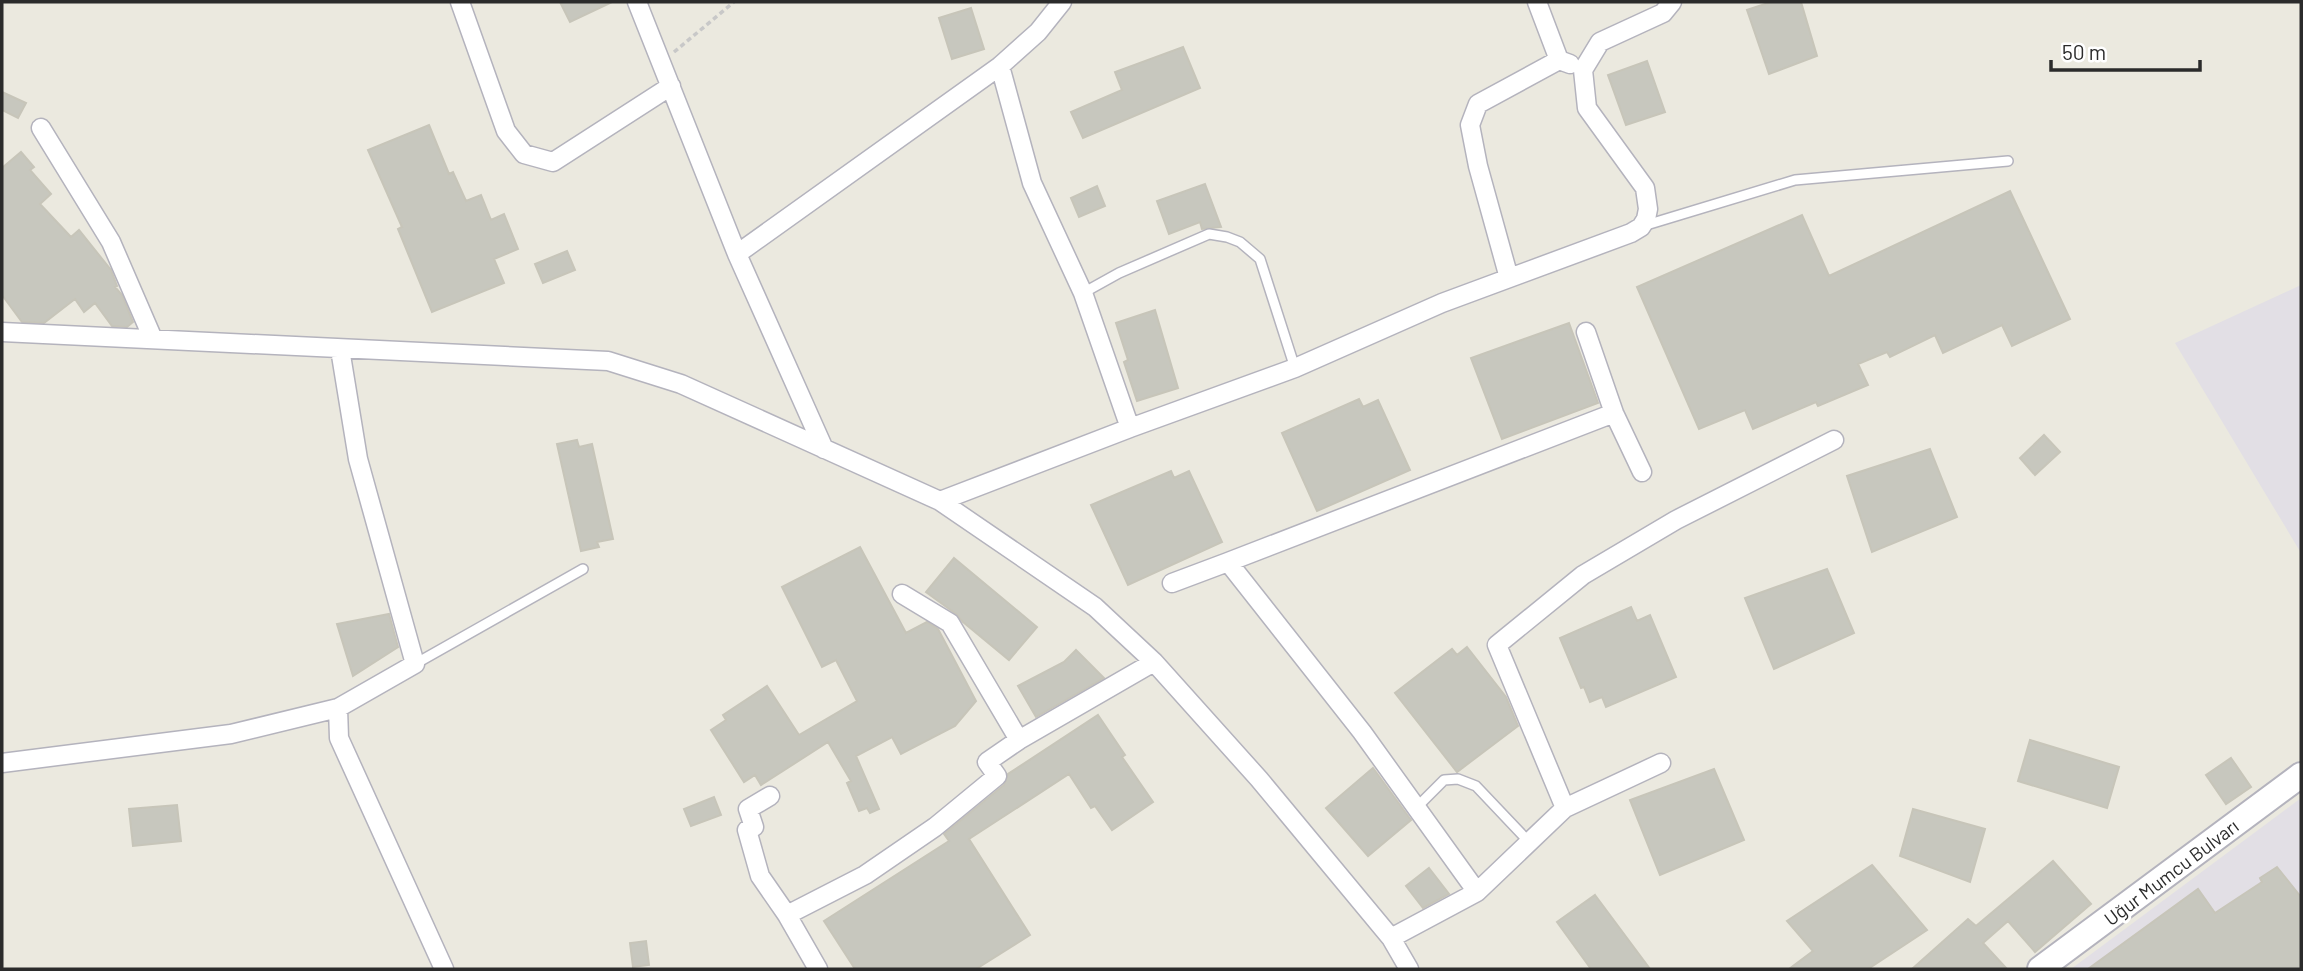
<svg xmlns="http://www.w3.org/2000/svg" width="2303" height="971" font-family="Barlow,sans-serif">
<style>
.industrial{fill:#e2dfe5}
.building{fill:#c7c7be;stroke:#c7c5b9;stroke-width:2}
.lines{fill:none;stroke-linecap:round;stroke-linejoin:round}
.lane-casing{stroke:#b4b3bd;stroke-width:12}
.street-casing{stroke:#b4b3bd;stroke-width:21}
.secondary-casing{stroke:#b4b3bd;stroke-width:28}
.path{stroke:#c8c8c8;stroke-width:3.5;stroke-dasharray:5 3.5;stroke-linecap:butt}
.lane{stroke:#fff;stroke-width:9}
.street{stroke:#fff;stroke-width:18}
.secondary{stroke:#fff;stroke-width:24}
.labels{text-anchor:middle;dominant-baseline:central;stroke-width:6;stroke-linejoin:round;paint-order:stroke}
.street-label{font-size:19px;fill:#2b2b2b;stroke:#fff}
</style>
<rect width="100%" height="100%" fill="#ebe9df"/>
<!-- industrial -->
<path class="industrial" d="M2301 285V553L2175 343Z
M2301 798V969H2071Z"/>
<!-- building -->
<path class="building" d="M560 2H612L570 22Z
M1771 2H1801L1817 56 1769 74 1747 10Z
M971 8 984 49 952 59 939 18Z
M1183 47 1200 88 1083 138 1071 112 1122 90 1115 72Z
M1647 61 1665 112 1626 125 1608 75Z
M2 92 26 103 18 118 2 110Z
M429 125 449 174 453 172 466 201 481 195 491 220 504 214 518 249 494 259 504 283 432 312 398 229 402 227 368 150Z
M21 152 34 167 30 170 51 194 40 204 71 237 79 230 111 270 117 286 115 287 122 295 133 322 127 327 112 326 95 303 84 312 75 299 44 323 22 322 2 295V168Z
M1205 184 1221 227 1202 229 1200 222 1169 234 1157 201Z
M1097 186 1105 206 1079 217 1071 198Z
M2010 191 2070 319 2012 346 2002 325 1943 353 1935 335 1890 357 1887 352 1858 364 1868 385 1818 406 1816 402 1753 429 1745 410 1699 429 1637 287 1802 215 1829 276Z
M567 251 575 270 543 283 535 264Z
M1155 310 1178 388 1137 401 1124 362 1128 360 1116 323Z
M1569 323 1598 403 1502 439 1471 358Z
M1359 399 1363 407 1378 400 1410 470 1317 511 1282 433Z
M2044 435 2060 452 2035 475 2020 458Z
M577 440 579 447 592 444 613 539 597 542 599 547 581 551 557 444Z
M1930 449 1957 517 1872 552 1847 476Z
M1171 471 1174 478 1189 471 1222 542 1128 585 1091 505Z
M860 547 906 633 927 622 938 629 976 701 955 726 901 754 892 737 856 756 879 809 870 813 867 808 859 811 847 783 851 781 828 742 761 785 755 775 744 782 711 730 726 720 723 715 767 686 799 735 857 701 836 660 822 667 782 587Z
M954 558 1037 627 1009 660 963 622 956 614 926 592Z
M1827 569 1854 633 1774 669 1745 598Z
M1631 607 1637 621 1650 615 1676 677 1606 707 1602 697 1590 702 1584 687 1581 688 1560 638Z
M389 614 398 647 353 676 337 624Z
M1467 647 1506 697 1518 726 1457 772 1395 693 1452 649 1457 655Z
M1076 650 1104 678 1036 717 1018 686 1064 662Z
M1098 715 1125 755 1122 757 1153 802 1112 830 1095 806 1091 808 1069 774 969 839 1030 935 976 969H855L824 921 949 841 944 834 1004 785 1008 774Z
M2030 740 2119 767 2107 808 2018 781Z
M2231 758 2251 787 2226 804 2206 775Z
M1373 768 1411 820 1368 856 1326 808Z
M1714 769 1744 840 1660 875 1630 800Z
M714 797 721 815 691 826 684 809Z
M177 805 181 841 133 846 129 809Z
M1913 809 1985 829 1970 882 1900 856Z
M2053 861 2091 904 2035 952 2008 921 1983 943 2007 969H1912L1968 919 1976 926Z
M1872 865 1927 930 1868 969H1789L1813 951 1787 921Z
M2277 867 2301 897V969H2088L2198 889 2215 913 2262 882 2260 878Z
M1429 868 1449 894 1423 908 1406 886Z
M1595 895 1650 969H1591L1557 922Z
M646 941 649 965 633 967 630 943Z"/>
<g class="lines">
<!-- lane casing -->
<g class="lane-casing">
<path id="lane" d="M1643 226 1795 180 2008 161
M1083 293 1119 273 1209 234 1227 237 1240 242 1260 259 1295 368
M415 664 583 569
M1416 808 1444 780 1458 779 1476 786 1529 842"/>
</g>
<!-- street casing -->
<g class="street-casing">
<path id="street" d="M460 2 506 131 524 154 553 162 671 86
M637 2 737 254 824 449
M1537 2 1559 60 1570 64
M41 128 111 242 153 339
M737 254 1000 66 1038 32 1062 2
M1509 278 1478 166 1470 125 1478 104 1559 60
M2 332 608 361 681 384 940 501 1095 607 1154 662 1259 779 1391 938 1409 969
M1586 332 1614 413 1642 472
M1130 428 1295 368 1442 303 1631 233 1641 227 1646 219 1648 209 1645 188 1587 108 1583 70 1600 42 1663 13 1672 2
M940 501 1130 428 1083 293 1032 183 1000 66
M1172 583 1228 562
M902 594 950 623 1019 740
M338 708 339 738 444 969
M2 763 231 734 338 708 415 664 358 459 340 349
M770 796 748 809 754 827 747 830 760 876 787 915
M1565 808 1661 763
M1477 892 1362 732 1228 562 1614 413
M1391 938 1477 892 1565 808 1497 645 1583 575 1676 520 1834 440
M818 969 787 915 865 875 935 827 997 776 987 762 1019 740 1154 662"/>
</g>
<!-- secondary casing -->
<g class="secondary-casing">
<path id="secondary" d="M2040 969 2301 775"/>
</g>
<!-- path -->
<path class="path" d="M674 52 734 2"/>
<!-- lane -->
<use href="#lane" class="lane"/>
<!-- street -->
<use href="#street" class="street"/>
<!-- secondary -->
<use href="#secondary" class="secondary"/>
</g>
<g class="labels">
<!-- street labels -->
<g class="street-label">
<text transform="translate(2171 872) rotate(-37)">Uğur Mumcu Bulvarı</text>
</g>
</g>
<!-- border -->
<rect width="2303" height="971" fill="none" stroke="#2b2b2b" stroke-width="7"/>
<!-- scale -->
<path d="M2051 60v10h149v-10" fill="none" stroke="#2b2b2b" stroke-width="3.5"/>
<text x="2062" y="60" font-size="21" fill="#2b2b2b" stroke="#ffffff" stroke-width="5" paint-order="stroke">50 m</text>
</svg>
